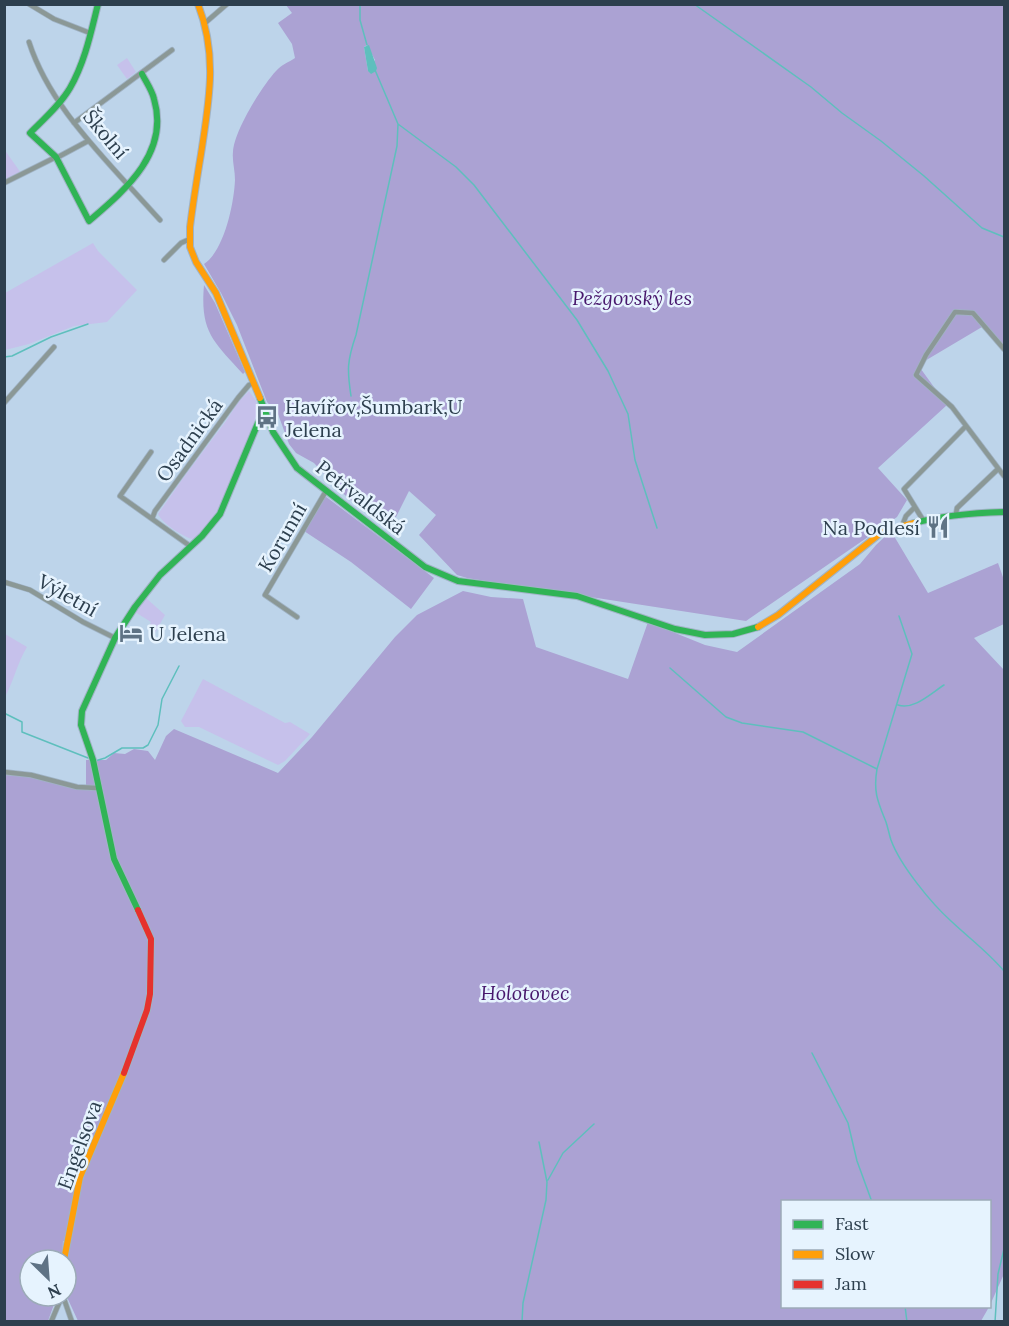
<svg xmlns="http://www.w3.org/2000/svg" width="1009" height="1326" font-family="Lora,serif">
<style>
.green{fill:#c6c1eb}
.forest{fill:#aba2d3;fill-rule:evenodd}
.water{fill:#5ebfbd}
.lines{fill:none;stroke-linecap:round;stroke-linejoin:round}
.stream{stroke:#5ebfbd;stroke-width:1.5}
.street-casing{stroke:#a0b3c5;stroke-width:6}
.fast-casing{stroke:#a0b3c5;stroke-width:8}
.slow-casing{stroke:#a0b3c5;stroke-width:8}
.jam-casing{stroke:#a0b3c5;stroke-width:8}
.street{stroke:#8b9896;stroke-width:4.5}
.fast{stroke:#30b455;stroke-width:6}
.slow{stroke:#ff9f0a;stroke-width:6}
.jam{stroke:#e5322d;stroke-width:6}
.labels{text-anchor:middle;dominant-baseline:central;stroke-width:5;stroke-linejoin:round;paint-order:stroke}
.street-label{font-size:20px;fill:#2d3f4e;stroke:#e6f3fe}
.park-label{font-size:20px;font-style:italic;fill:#47176c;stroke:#e6f3fe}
.poi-label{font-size:20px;fill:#2d3f4e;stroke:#e6f3fe;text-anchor:start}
</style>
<rect width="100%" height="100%" fill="#bdd4ea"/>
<!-- green -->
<path class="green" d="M127 58 136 72 127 79 117 65Z
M4 149 21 173 4 181Z
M93 243 98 251 137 290 107 322 74 326 29 344 5 350V293Z
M249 391 256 401 258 411C245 445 224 520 193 539 184 538 161 522 158 514L186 474 226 421 239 401Z
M146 598 165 615 155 633 148 628 151 622 135 612Z
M5 634 27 647C17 664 14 680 5 697Z
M203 679 285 723 290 722 310 734 285 761 278 765 199 727H185L181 721Z"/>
<!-- forest -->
<path class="forest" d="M286 5H1004V351L982 327 918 365 947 405 878 468 907 500 897 517 746 621 467 578 457 575 419 535 436 515 409 491 396 517 353 502 338 489 314 463 296 453 289 444 278 414 267 402 237 325 221 293 204 264C224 251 234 204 235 180 235 170 232 161 233 152 234 131 262 86 276 71 281 65 289 62 295 58L292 44 278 23 292 13ZM367 45 375 60 368 71 364 47Z
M204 285 215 303 245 372 243 374C213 341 200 332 204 285Z
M325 496 434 578 411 609 351 562 304 531Z
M891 531 928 593 998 563 1004 580V624L974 638 1004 670V1274L990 1305V1202H782V1306L989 1307 981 1321H78L66 1295 67 1241H63L62 1260H30V1296H57L48 1321H5L4 775 30 776 86 790V760H106L114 753 125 754 134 749 148 751 155 760 166 736 174 729 278 773 312 737 395 637 417 615 463 591 491 597 523 599 536 647 628 679 648 622 705 645 737 652 860 564 876 545Z"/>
<!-- water -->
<path class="water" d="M369 45 377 68 376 71 371 74 368 71 364 47Z"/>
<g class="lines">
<!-- stream -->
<path class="stream" d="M360 4V20L367 45
M694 4 811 87 842 113 881 141 924 176 982 228 1004 237
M375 70 398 124 456 167 474 185 577 320 608 371 628 414 635 460 657 528
M4 357 12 356 51 337 88 324
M351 396C347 370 347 361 356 335L397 146 398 124
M899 616 912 654 877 769C873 792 878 802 886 822 888 828 889 834 891 840 900 865 931 903 951 921 969 938 988 952 1004 971
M670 668 726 717 742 723 803 732 877 769
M898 705C914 710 930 694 944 685
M4 713 22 722V732L88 758
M95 761 105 758 122 748H143L148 745 158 725 162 699 179 666
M812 1053 848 1123 857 1161 872 1202
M548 1180 563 1153 594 1124
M905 1306 907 1322
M522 1322 523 1303 546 1200 547 1182 539 1142
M995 1322 998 1274 1004 1249"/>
<!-- street casing -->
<g class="street-casing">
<path id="street" d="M29 4 54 19 90 33
M205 23 227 4
M29 42C47 98 90 143 128 185
M74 123 172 50
M60 156 88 141
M4 183 56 157
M129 186 160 220
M164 260 181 243 190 239
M1004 349 973 313 955 312 926 355 916 375 952 407 1004 476
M4 403 54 347
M151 452 120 496 190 546
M956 514 957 508 998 469
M152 519 155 511 238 398 249 385 254 383
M923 520 904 489 966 426
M902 526 906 516 915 507
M4 582 30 590 83 622 115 638
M297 617 265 595 326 491
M4 772 31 775 77 787 97 788
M63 1296 72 1322
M51 1322 62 1296"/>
</g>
<!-- fast casing -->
<g class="fast-casing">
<path id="fast" d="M98 4C91 32 85 62 70 88 60 105 44 119 30 133L56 157 89 221C125 190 170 153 154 99 152 90 146 82 142 74
M260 398 273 432 297 468 425 567 458 581 577 596 675 629 705 635 733 634 758 627
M914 523C944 515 973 513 1004 512
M138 910 114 859 93 760 81 725 82 711 115 638 135 607 160 575 202 536 220 514 258 423 265 411"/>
</g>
<!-- slow casing -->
<g class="slow-casing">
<path id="slow" d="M198 4C218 56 209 101 201 154 197 178 193 203 190 227V247L196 262 216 293 260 398
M758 627 778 615 882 532 914 523
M64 1260 80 1177 124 1073"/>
</g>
<!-- jam casing -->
<g class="jam-casing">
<path id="jam" d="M124 1073 147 1010 150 994 151 939 138 910"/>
</g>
<!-- street -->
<use href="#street" class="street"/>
<!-- fast -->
<use href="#fast" class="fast"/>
<!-- slow -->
<use href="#slow" class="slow"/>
<!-- jam -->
<use href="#jam" class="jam"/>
</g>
<!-- icons -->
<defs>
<g id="bus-bare" transform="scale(1.8)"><path d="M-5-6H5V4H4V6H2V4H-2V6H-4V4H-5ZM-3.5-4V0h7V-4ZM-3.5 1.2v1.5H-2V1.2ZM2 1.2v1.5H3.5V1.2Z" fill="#5f7385" stroke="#e6f3fe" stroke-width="2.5" paint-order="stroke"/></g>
<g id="restaurant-bare" transform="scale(1.8)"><path d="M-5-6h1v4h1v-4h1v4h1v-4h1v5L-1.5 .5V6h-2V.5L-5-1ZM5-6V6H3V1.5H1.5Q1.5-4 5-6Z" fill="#5f7385" stroke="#e6f3fe" stroke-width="2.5" paint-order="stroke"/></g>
<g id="hotel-bare" transform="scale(1.8)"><path d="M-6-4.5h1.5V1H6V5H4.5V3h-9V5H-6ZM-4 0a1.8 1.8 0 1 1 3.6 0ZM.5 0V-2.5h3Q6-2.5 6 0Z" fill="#5f7385" stroke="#e6f3fe" stroke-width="2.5" paint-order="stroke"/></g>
</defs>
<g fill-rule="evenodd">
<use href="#bus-bare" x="267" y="417"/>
<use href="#restaurant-bare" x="938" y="527"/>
<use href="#hotel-bare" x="131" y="633"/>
</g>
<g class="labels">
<!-- street labels -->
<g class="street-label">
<text transform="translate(106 134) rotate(50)">Školní</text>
<text transform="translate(189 440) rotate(-54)">Osadnická</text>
<text transform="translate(361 497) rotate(38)">Petřvaldská</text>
<text transform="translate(282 537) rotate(-60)">Korunní</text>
<text transform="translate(68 595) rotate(29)">Výletní</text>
<text transform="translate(79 1145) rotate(-70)">Engelsova</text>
</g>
<!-- park labels -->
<g class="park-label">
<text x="632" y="297">Pežgovský les</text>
<text x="525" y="992">Holotovec</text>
</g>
<!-- poi labels -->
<g class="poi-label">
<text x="285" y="406">Havířov,Šumbark,U<tspan x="285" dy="23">Jelena</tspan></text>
<text x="920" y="527" text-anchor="end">Na Podlesí</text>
<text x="149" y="633">U Jelena</text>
</g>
</g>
<!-- border -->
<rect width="1009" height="1326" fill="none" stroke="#2d3f4e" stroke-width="12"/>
<!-- legend -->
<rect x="781" y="1200" width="210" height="108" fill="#e6f3fe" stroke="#9cabb8" stroke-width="1.5"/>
<rect x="793" y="1220" width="30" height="9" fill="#30b455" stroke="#9cabb8" stroke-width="1.5"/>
<text x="835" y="1230" font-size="18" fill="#2d3f4e">Fast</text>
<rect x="793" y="1250" width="30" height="9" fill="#ff9f0a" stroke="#9cabb8" stroke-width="1.5"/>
<text x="835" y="1260" font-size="18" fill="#2d3f4e">Slow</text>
<rect x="793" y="1280" width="30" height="9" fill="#e5322d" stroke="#9cabb8" stroke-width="1.5"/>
<text x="835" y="1290" font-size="18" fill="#2d3f4e">Jam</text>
<!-- north arrow -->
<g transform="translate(48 1278) rotate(155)"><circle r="28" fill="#e6f3fe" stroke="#9cabb8" stroke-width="1.5"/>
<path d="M0-4.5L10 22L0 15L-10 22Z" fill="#5f7385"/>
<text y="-9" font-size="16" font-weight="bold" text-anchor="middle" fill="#2d3f4e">N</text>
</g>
</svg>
